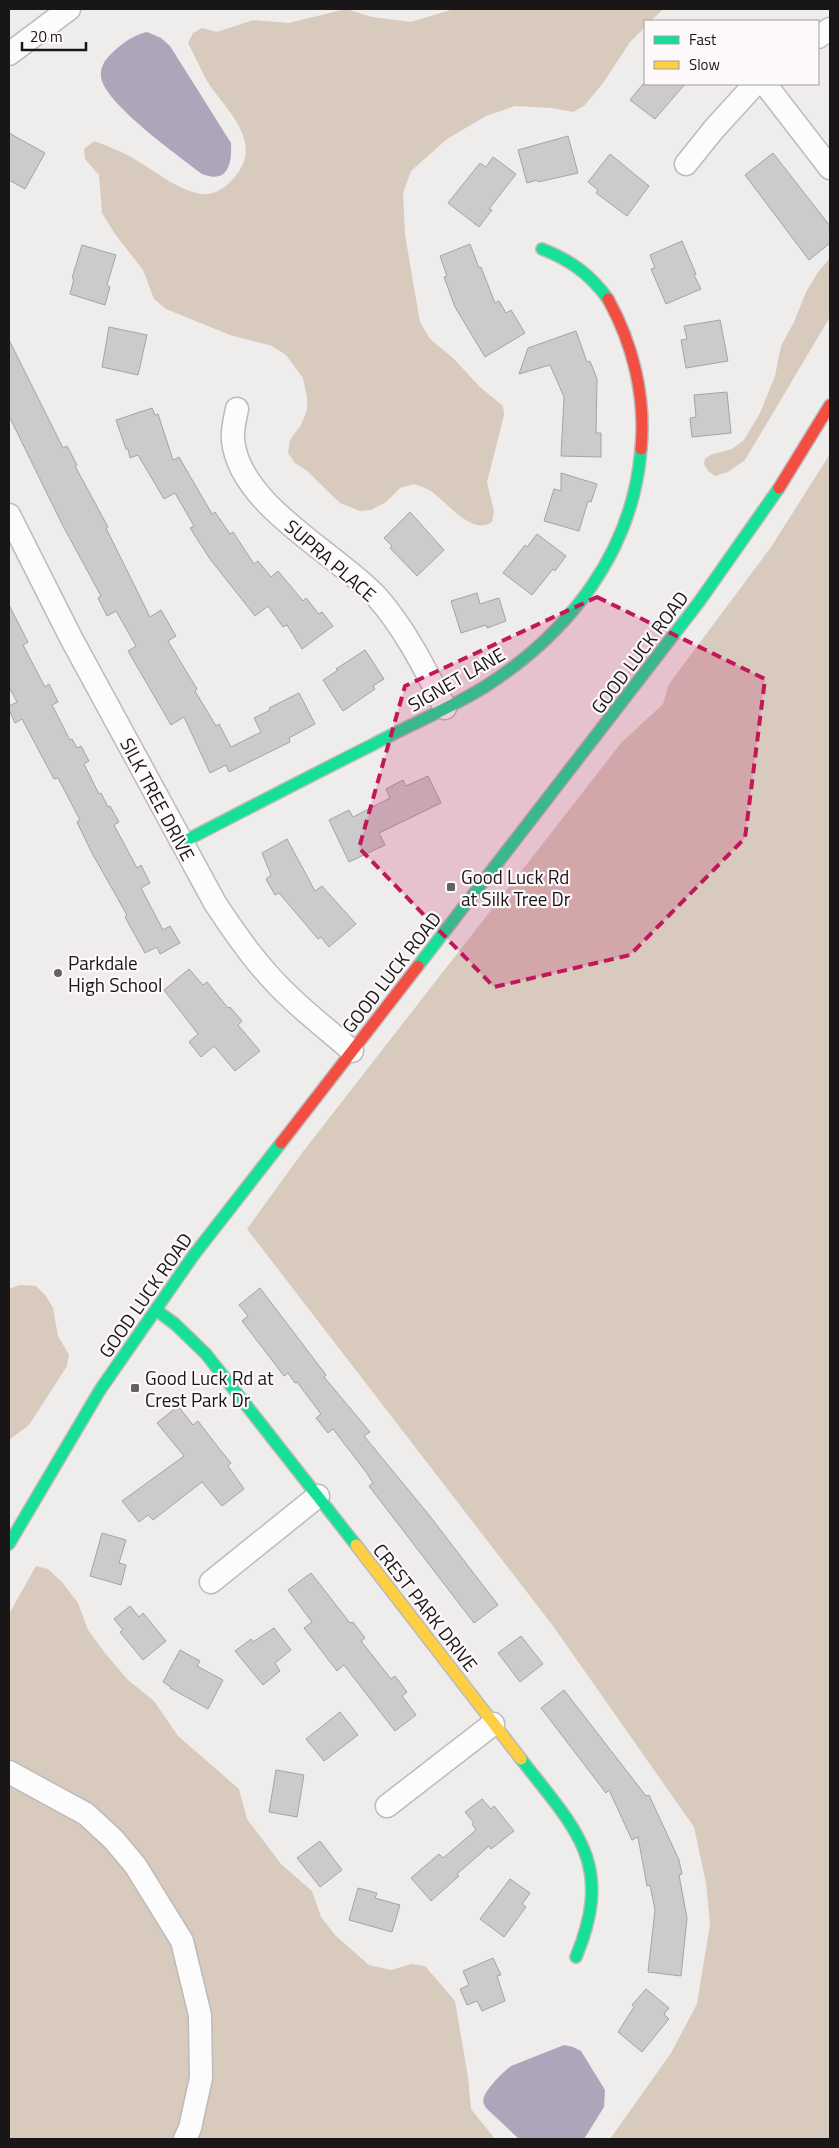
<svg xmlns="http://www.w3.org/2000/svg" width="839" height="2148" font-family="'Titillium Web',sans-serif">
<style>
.forest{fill:#d8cabd}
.water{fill:#ada6ba}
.building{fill:#cccacb;stroke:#a5a3a4}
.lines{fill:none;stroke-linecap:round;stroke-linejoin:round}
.street-casing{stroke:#bcbaba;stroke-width:25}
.fast-casing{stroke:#bcbaba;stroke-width:14}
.slow-casing{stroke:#bcbaba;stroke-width:14}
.jam-casing{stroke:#bcbaba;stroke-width:14}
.street{stroke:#fdfcfc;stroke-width:22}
.fast{stroke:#16e098;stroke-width:11}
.slow{stroke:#ffcf43;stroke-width:11}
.jam{stroke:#f24e42;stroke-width:11}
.marked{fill:#c2185b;fill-opacity:0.2;stroke:#c2185b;stroke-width:4;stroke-dasharray:10 6;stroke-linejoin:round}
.poi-dot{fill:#636162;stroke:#fdf8f9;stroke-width:2}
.labels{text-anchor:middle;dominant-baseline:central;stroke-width:4.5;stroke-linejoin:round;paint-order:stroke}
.street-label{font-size:19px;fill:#181617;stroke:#fdf8f9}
.poi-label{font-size:19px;fill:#181617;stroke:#fdf8f9;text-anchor:start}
</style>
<rect width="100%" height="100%" fill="#efecec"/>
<!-- forest -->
<path class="forest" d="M346 9 372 17 411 22 454 9H663L651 21H645V27L630 42 603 83 584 106 573 112 552 108 515 106 486 116 447 139 411 171 403 193 405 235 420 322 430 339 453 358 480 387 503 406 504 415 487 482 494 511 492 522C471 537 445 499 429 490 424 487 419 486 414 484L400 488 386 502 371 510 360 511 340 503 306 470 295 463 288 453 290 440 301 425 307 410V398L303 378 286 355 272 346 230 335 166 309 154 299 143 270 115 234 102 213 99 175 85 159 84 149 94 141C110 147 126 153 139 162 158 173 174 187 196 193 209 197 221 191 230 182 266 147 232 116 211 87 202 74 196 57 188 43L193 33 202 28 217 32 253 20 289 23Z
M830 258V317L745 460 728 472 715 476 708 471 704 464 705 459 710 455 732 449 744 440 760 413 775 376 781 346 794 322 806 292 818 272Z
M830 454V2139H610L671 2053 697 2004 710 1924 706 1883 694 1827 553 1626 247 1229 302 1153 621 743 663 704 669 684 771 547Z
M20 1285 36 1286 46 1296 53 1308 58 1336 69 1355 67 1366 29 1425 9 1440V1289Z
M36 1566 48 1569 62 1582 78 1603 88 1630 105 1653 128 1680 154 1701 178 1736 239 1789 247 1819 281 1864 312 1891 321 1917 335 1935 369 1965 391 1970 412 1964 425 1966 455 2001 468 2077 471 2109 495 2139H9V1614Z"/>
<!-- water -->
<path class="water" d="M147 32 161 38 170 46 231 143C232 164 228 184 202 174 180 157 104 103 101 77 100 65 106 59 114 51 124 42 134 35 147 32Z
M564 2045 573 2047 581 2051 605 2090 604 2107 584 2139H519L486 2108C484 2105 482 2101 484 2097 487 2088 504 2071 511 2066Z"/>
<!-- building -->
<path class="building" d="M643 84H685L655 119 630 100Z
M9 133 45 153 25 189 9 180Z
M568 136 578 173 538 182 537 180 527 183 518 150Z
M773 153 830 226V243L809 260 745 175Z
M610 154 649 186 627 216 596 193 598 190 588 182Z
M493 157 516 174 489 209 492 210 479 227 448 203 480 163 486 167Z
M682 241 696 274 694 275 701 289 666 304 651 269 655 268 650 255Z
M470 244 479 268 481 267 495 303 499 301 506 313 511 310 525 333 485 357 455 307 444 277 447 276 440 256Z
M82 245 116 255 107 285 110 287 105 305 70 294 74 279 72 278Z
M720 320 728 361 686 368 681 340 687 339 684 326Z
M109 327 147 335 138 375 102 367Z
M576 331 587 362 590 361 597 379 596 433H601V457L561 456 564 397 550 365 519 374 528 348Z
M9 340 63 448 67 446 77 465 75 466 108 527 106 528 150 617 161 610 176 636 168 641 197 689 195 691 216 726 219 724 231 747 261 732 254 718 270 710 269 708 299 693 315 724 289 738 290 742 229 772 226 765 210 773 184 717 171 725 128 651 136 646 116 611 107 616 98 598 101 596 62 524 9 416Z
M727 392 731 433 692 437 690 418 696 417 694 395Z
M152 408 155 415 158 414 173 460 179 457 212 514 215 512 230 534 233 532 254 564 258 561 271 577 278 571 303 601 306 598 319 614 322 612 333 626 302 649 287 625 283 627 268 606 255 616 210 559 190 528 194 526 175 493 164 499 138 455 130 458 128 449H126L116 420Z
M561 473 597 484 591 502 588 501 579 531 544 521 554 489 561 491Z
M410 512 444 550 417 576 390 548 392 546 384 538Z
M537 534 566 556 555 571 553 569 532 595 503 573 525 545 527 547Z
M477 593 480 604 499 598 506 621 487 628 486 625 461 633 451 601Z
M9 605 28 642 23 645 45 687 49 684 58 702 52 705 70 740 72 739 77 748 81 746 89 761 84 764 99 794 101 793 108 807 110 806 119 822 114 825 137 868 141 865 150 883 141 888 163 930 170 926 180 943 160 954 157 947 145 953 125 917 127 915 92 853 77 822 80 820 58 778 54 779 22 719 15 723 9 710V706L17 702 9 687Z
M365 650 384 679 373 686 375 689 343 711 323 680 338 670 336 669Z
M428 776 441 803 379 833 385 845 349 862 329 820 349 810 353 817 390 798 386 789 403 780 406 786Z
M287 839 315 891 322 886 356 924 329 947 321 937 318 939 279 893 275 895 266 879 271 875 262 853Z
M189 969 203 985 207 982 228 1008 230 1007 242 1021 238 1025 260 1051 235 1071 214 1046 201 1057 189 1042 198 1034 164 990Z
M260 1288 326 1375 324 1377 370 1432 364 1436 429 1515 498 1605 474 1623 369 1486 373 1483 366 1472 333 1429 328 1433 316 1418 321 1414 297 1382 295 1383 288 1373 284 1376 242 1321 248 1316 239 1305Z
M178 1406 193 1425 198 1421 221 1451 231 1463 228 1466 244 1489 222 1506 202 1482 153 1520 148 1515 139 1522 122 1501 184 1456 157 1423Z
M102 1533 126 1540 119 1563 126 1565 121 1585 90 1576Z
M311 1573 350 1623 353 1622 365 1638 361 1641 391 1679 395 1676 407 1692 402 1696 416 1715 395 1731 344 1665 337 1671 304 1628 312 1622 288 1590Z
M130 1606 139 1617 143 1613 166 1641 143 1660 120 1632 123 1630 114 1619Z
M274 1628 291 1650 275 1663 280 1671 263 1685 235 1651 251 1639 253 1642Z
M521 1636 543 1664 520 1682 498 1653Z
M180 1650 200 1661 197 1666 223 1680 208 1709 170 1688 171 1687 163 1682Z
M564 1690 646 1796 649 1795 679 1860 682 1874 679 1875 687 1918 681 1976 648 1972 655 1910 650 1885 647 1886 638 1837 632 1840 609 1790 606 1793 541 1708Z
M340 1712 358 1735 324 1761 306 1739Z
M276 1770 304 1775 297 1817 269 1812Z
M482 1799 491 1809 494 1806 514 1831 491 1849 489 1846 457 1874 459 1876 431 1901 411 1878 439 1854 443 1858 476 1830 472 1824 474 1823 465 1812Z
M320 1841 342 1870 320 1887 297 1858Z
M510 1879 530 1893 522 1904 526 1907 504 1937 480 1919Z
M358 1888 377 1893 375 1898 400 1905 392 1932 349 1920Z
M493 1958 501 1975 497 1976 505 2001 482 2011 477 2001 467 2005 460 1989 469 1985 463 1971Z
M646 1989 669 2008 664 2014 669 2019 642 2052 618 2032 634 2007 632 2005Z"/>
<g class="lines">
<!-- street casing -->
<g class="street-casing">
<path id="street" d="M818 37 830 29
M9 54 69 9
M765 84 830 168
M686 164 714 129 755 84
M237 409C235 419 232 429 233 440 239 505 336 553 377 597 406 630 425 669 445 708
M9 515 71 638 215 903C238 938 262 972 293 1000 312 1018 333 1034 352 1051
M211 1582 318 1496
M9 1772 86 1814 113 1839 135 1865 182 1941 200 2015 201 2078 190 2128 185 2139
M387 1806 493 1724"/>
</g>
<!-- fast casing -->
<g class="fast-casing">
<path id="fast" d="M542 249C570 260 590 274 608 299
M181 843C245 810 308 777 372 745 409 725 451 708 486 686 570 632 633 551 641 449
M418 966 699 602 779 488
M156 1310 175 1324 206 1354 356 1545
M9 1544 100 1390 193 1256 281 1143
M521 1759C576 1830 615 1863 576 1957"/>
</g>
<!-- slow casing -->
<g class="slow-casing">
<path id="slow" d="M356 1545 521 1759"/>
</g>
<!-- jam casing -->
<g class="jam-casing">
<path id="jam" d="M608 299C633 344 646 397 641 449
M779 488 830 405
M281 1143 418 966"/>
</g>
<!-- street -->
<use href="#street" class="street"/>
<!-- fast -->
<use href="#fast" class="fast"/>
<!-- slow -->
<use href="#slow" class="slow"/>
<!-- jam -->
<use href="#jam" class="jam"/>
</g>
<!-- marked area -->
<path class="marked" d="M597 597 765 679 745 838 630 955 494 987 359 848 405 686Z"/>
<!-- markers -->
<g class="poi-dot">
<rect x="446" y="882" width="10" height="10" rx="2.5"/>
<circle cx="58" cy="973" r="5"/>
<rect x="130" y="1383" width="10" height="10" rx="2.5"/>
</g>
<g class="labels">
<!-- street labels -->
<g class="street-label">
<text transform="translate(331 560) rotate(41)">SUPRA PLACE</text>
<text transform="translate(639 652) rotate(-53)">GOOD LUCK ROAD</text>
<text transform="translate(456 679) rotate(-30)">SIGNET LANE</text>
<text transform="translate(158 799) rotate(62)">SILK TREE DRIVE</text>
<text transform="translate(391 972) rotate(-52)">GOOD LUCK ROAD</text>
<text transform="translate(145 1295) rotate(-55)">GOOD LUCK ROAD</text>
<text transform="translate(426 1607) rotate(52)">CREST PARK DRIVE</text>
</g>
<!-- poi labels -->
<g class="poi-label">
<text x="461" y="876">Good Luck Rd<tspan x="461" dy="22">at Silk Tree Dr</tspan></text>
<text x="68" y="962">Parkdale<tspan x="68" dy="22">High School</tspan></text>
<text x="145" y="1377">Good Luck Rd at<tspan x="145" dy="22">Crest Park Dr</tspan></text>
</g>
</g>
<!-- border -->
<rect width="839" height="2148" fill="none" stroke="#181617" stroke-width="20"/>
<!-- legend -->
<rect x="644" y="20" width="175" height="65" fill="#fdf8f9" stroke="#a19e9f"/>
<rect x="654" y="36" width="25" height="8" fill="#16e098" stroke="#a19e9f"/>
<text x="689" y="45" font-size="15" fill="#181617">Fast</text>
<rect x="654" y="61" width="25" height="8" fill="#ffcf43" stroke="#a19e9f"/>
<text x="689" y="70" font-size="15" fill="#181617">Slow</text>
<!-- scale -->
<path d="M22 42v8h64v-8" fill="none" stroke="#181617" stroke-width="2.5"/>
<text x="30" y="42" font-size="15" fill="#181617" stroke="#fdf8f9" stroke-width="4" paint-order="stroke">20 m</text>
</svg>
